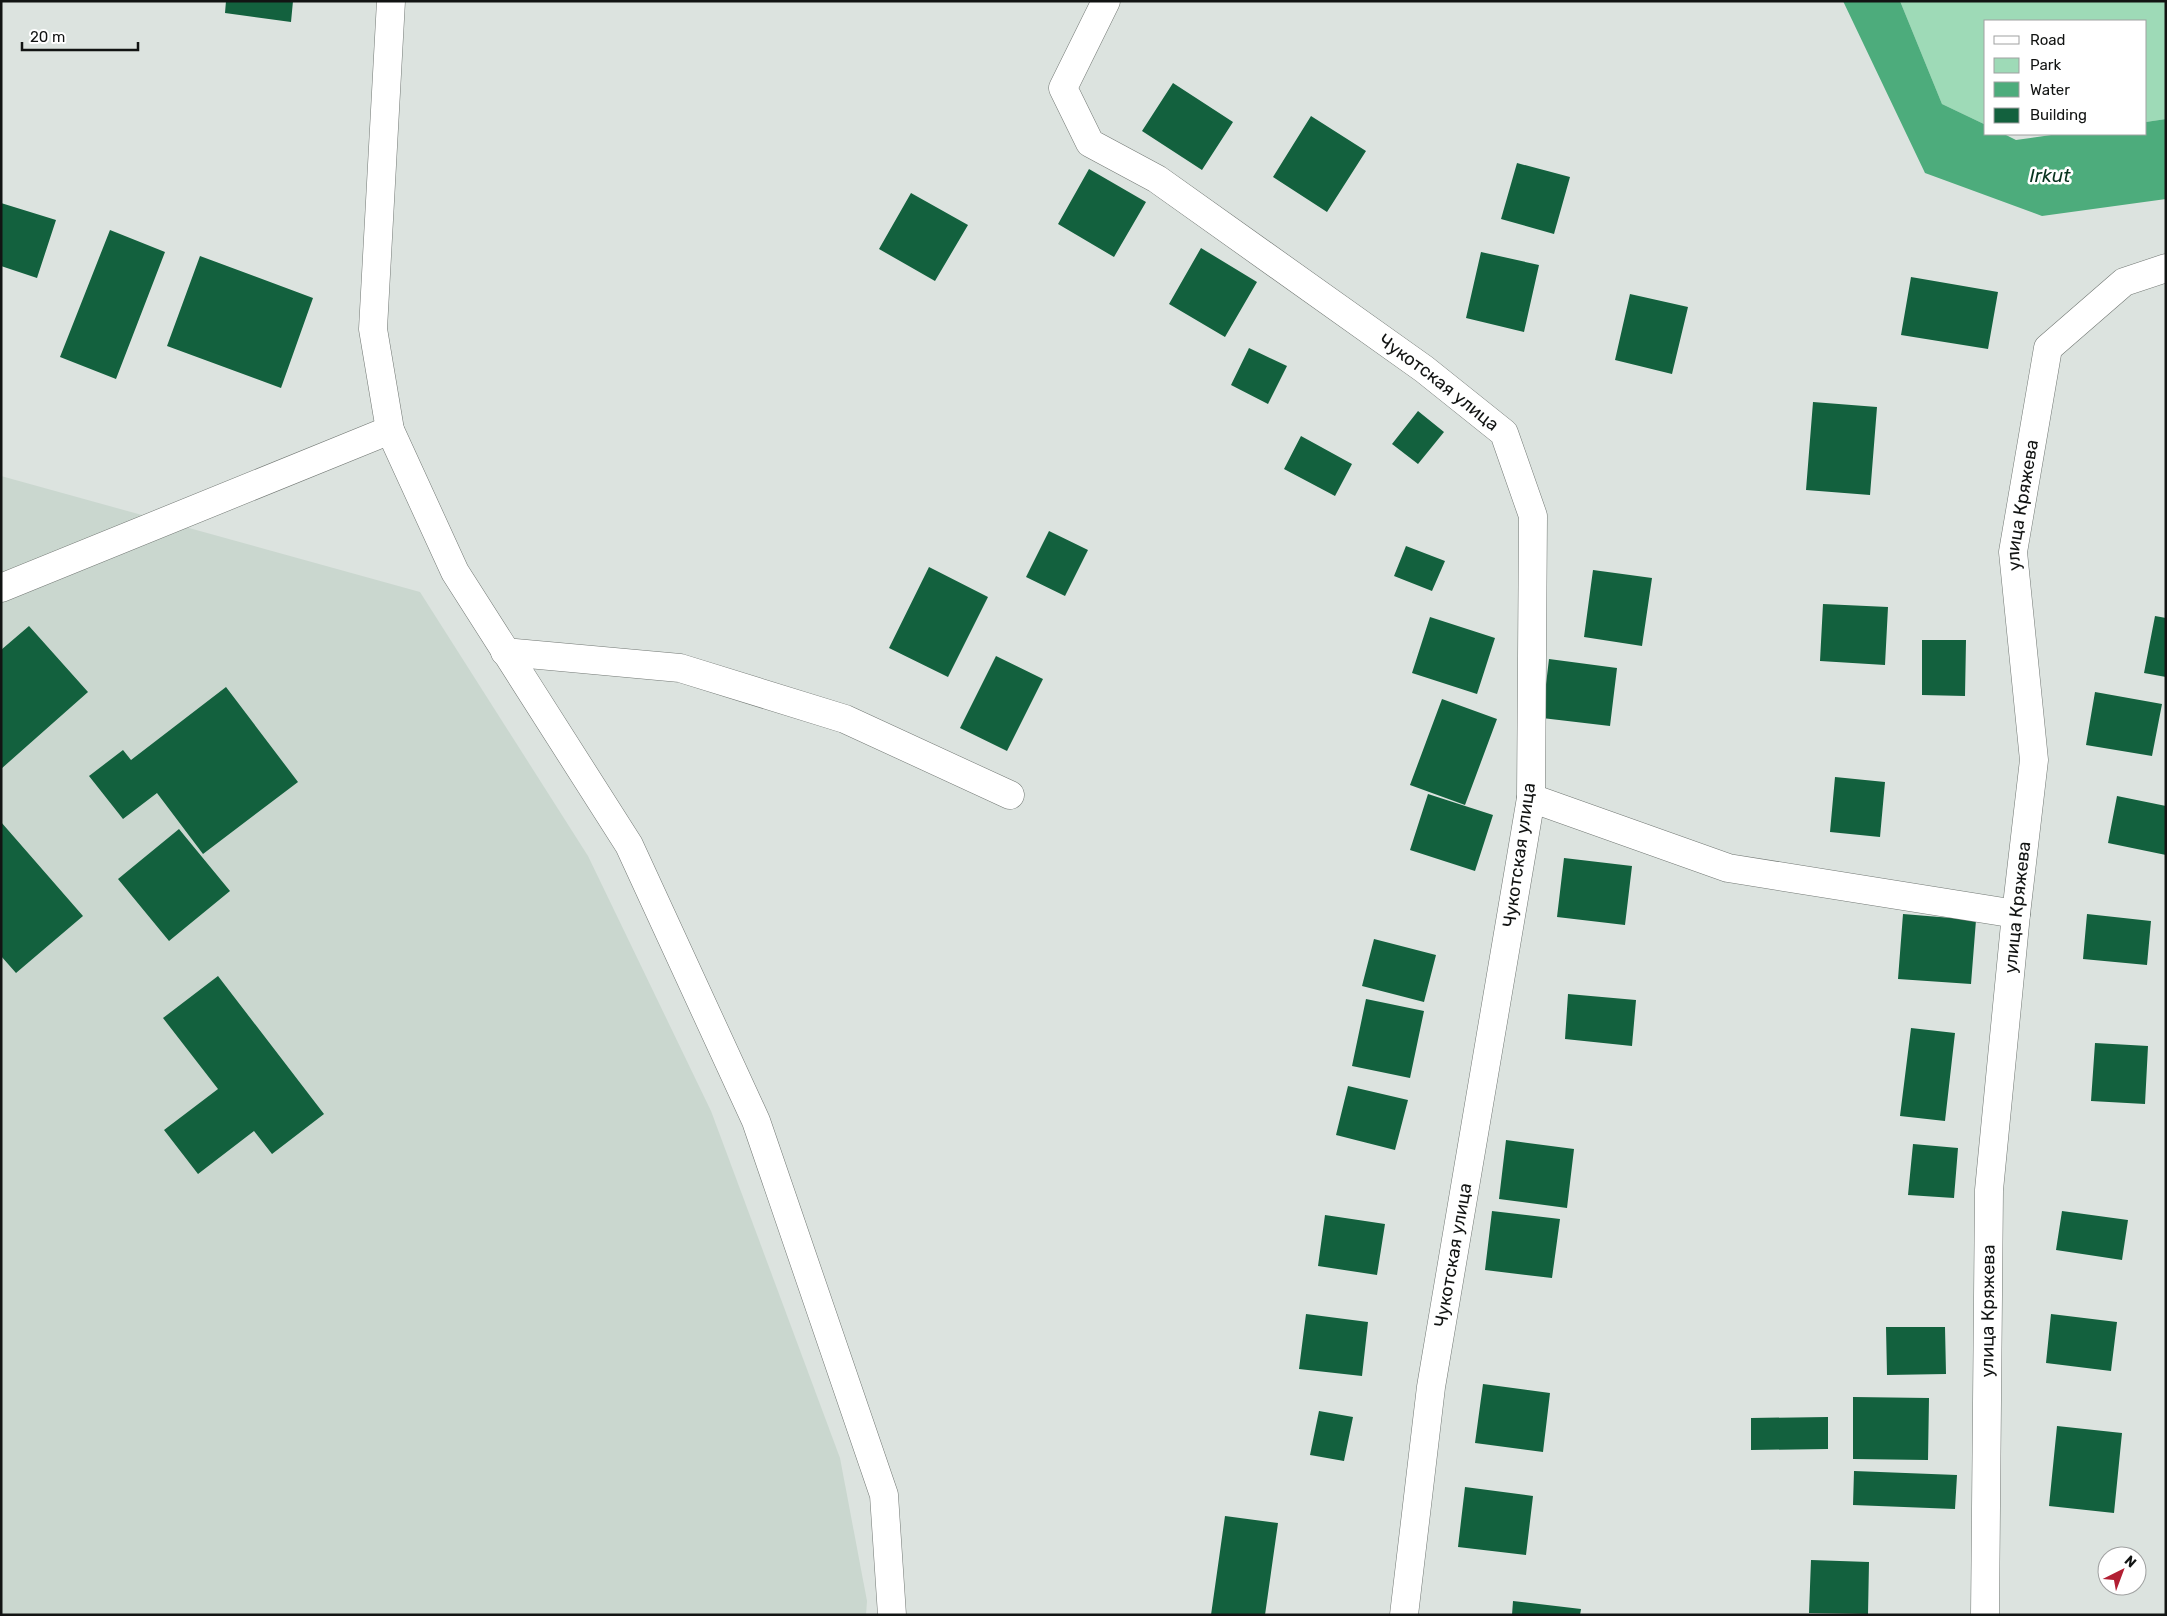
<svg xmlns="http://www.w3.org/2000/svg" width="2167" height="1616" font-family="Rubik,sans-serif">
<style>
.built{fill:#cad7cf}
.green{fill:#9edab7}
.water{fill:#4dac7c}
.building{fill:#13613e}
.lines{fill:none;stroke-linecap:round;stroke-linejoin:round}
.minor-casing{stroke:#727874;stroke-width:29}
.minor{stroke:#fff;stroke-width:28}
.labels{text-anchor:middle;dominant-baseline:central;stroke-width:5;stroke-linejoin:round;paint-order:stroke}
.street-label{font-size:18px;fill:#121413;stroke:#fff}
.water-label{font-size:19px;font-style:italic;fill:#08331f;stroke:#fff}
</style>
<rect width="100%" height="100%" fill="#dce3df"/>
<!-- built -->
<path class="built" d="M1 476 420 592 588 856 711 1111 840 1458 867 1601 866 1615H1Z"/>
<!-- green -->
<path class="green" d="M1900 1H2166V119L2146 122V21H1986V125L1942 104Z"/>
<!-- water -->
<path class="water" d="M1843 1H1900L1942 104 1986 125V134H2004L2016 140 2058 134H2146V122L2166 119V199L2042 216 1925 173Z"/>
<!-- building -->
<path class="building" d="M226 1H293L291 22 225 13Z
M1173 83 1233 122 1202 170 1142 131Z
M1311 116 1366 151 1327 212 1273 177Z
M1517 163 1570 177 1554 234 1501 219Z
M1089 169 1146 202 1114 257 1058 224Z
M911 193 968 225 935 281 879 249Z
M1 203 56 220 37 278 1 266Z
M110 230 165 252 116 379 60 357Z
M1201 248 1257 282 1225 337 1169 304Z
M1481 252 1539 265 1524 332 1466 318Z
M200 256 313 298 281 388 167 346Z
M1911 277 1998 292 1988 349 1901 335Z
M1630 294 1688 307 1672 374 1615 360Z
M1249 348 1287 366 1268 404 1231 385Z
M1813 402 1877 407 1870 495 1806 490Z
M1418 411 1444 432 1418 464 1392 444Z
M1301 436 1352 464 1335 496 1284 469Z
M1049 531 1088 550 1065 596 1026 577Z
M1406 546 1445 561 1432 591 1394 576Z
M929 567 988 597 948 677 889 648Z
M1593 570 1652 578 1642 646 1584 637Z
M1823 604 1888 607 1885 665 1820 661Z
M2155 616 2166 618V677L2144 673Z
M1430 617 1495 638 1477 694 1412 673Z
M29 626 88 692 1 769V650Z
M1922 640H1966L1965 696 1922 695Z
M996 656 1043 679 1007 751 960 728Z
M1549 659 1617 668 1610 726 1542 718Z
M226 687 298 782 203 854 157 793 123 819 89 776 123 750 131 760Z
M2095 692 2162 704 2152 756 2086 745Z
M1442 699 1497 719 1465 805 1410 785Z
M1835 777 1885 782 1880 837 1830 832Z
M1428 794 1493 815 1475 871 1410 850Z
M2117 796 2166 806V855L2108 843Z
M1 822 83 916 16 973 1 956Z
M179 829 230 891 169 941 118 879Z
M1564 858 1632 866 1625 925 1557 917Z
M1903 914 1976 920 1971 984 1898 979Z
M2087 914 2151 921 2147 965 2083 959Z
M1374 939 1436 955 1424 1002 1362 986Z
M218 976 324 1114 272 1154 254 1131 198 1174 164 1130 218 1089 163 1018Z
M1568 994 1636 1000 1632 1046 1565 1039Z
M1366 999 1424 1011 1410 1078 1352 1066Z
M1911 1028 1955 1033 1945 1121 1900 1116Z
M2095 1043 2148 1046 2145 1104 2091 1101Z
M1348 1086 1408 1100 1395 1150 1336 1135Z
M1506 1140 1574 1149 1567 1208 1499 1199Z
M1913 1144 1958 1148 1954 1198 1908 1195Z
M1492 1211 1560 1219 1552 1278 1485 1270Z
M2062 1211 2128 1220 2122 1260 2056 1250Z
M1325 1215 1385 1224 1377 1275 1318 1266Z
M1306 1314 1368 1322 1362 1376 1299 1369Z
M2051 1314 2117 1322 2111 1371 2046 1363Z
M1886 1327H1945L1946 1374 1887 1375Z
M1483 1384 1550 1393 1543 1452 1475 1443Z
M1853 1397 1929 1398 1928 1460 1853 1459Z
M1319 1411 1353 1417 1344 1461 1310 1455Z
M1828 1417V1449L1751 1450V1418Z
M2057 1426 2122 1433 2114 1513 2049 1506Z
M1854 1471 1957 1475 1955 1509 1853 1505Z
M1465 1487 1533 1496 1526 1555 1458 1547Z
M1225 1516 1278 1523 1265 1615H1211Z
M1811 1560 1869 1562 1868 1614 1809 1613Z
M1513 1601 1581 1609 1580 1615H1512Z"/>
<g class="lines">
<!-- minor casing -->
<g class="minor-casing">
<g id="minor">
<path d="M391 1 373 329 390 430 455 572 629 845 756 1121 884 1495 892 1615"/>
<path id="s1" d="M1106 1 1063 88 1090 143 1157 179 1424 369 1504 433 1533 516 1531 798 1431 1387 1404 1615"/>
<path d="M1 588 390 430"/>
<path d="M505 652 680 668 845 719 1010 795"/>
<path d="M1531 798 1728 868 2016 914"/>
<path id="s2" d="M1985 1615 1989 1190 2016 914 2034 760 2013 552 2048 348 2124 282 2166 268"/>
</g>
</g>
<!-- minor -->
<use href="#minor" class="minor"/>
</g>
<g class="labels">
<!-- street labels -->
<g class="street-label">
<text stroke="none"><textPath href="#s1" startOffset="582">Чукотская улица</textPath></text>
<text stroke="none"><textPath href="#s2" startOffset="1114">улица Кряжева</textPath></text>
<text transform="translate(1519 855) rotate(-82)">Чукотская улица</text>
<text stroke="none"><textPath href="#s2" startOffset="709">улица Кряжева</textPath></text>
<text transform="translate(1453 1255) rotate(-80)">Чукотская улица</text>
<text stroke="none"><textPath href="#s2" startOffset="304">улица Кряжева</textPath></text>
</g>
<!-- water labels -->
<g class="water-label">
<text x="2050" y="175">Irkut</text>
</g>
</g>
<!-- border -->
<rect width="2167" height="1616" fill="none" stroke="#121413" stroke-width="5"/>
<!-- legend -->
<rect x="1984" y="20" width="162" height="115" fill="#ffffff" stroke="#a0a1a1"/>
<rect x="1994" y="36" width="25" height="8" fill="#ffffff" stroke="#a0a1a1"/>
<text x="2030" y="45" font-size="15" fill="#121413">Road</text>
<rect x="1994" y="58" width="25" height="15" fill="#9edab7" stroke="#a0a1a1"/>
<text x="2030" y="70" font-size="15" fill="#121413">Park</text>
<rect x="1994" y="82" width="25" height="15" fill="#4dac7c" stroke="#a0a1a1"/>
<text x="2030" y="95" font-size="15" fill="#121413">Water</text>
<rect x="1994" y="108" width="25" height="15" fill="#13613e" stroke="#a0a1a1"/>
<text x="2030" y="120" font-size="15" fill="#121413">Building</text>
<!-- north arrow -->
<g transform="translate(2122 1571) rotate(42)"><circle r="24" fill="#ffffff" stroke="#a0a1a1"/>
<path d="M0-4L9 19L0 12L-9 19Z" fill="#b21f33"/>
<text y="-8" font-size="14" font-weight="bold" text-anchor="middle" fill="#121413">N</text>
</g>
<!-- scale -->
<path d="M22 42v8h116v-8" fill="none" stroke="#121413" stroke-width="2.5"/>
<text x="30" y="42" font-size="15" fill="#121413" stroke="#ffffff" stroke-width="4" paint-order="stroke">20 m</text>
</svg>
